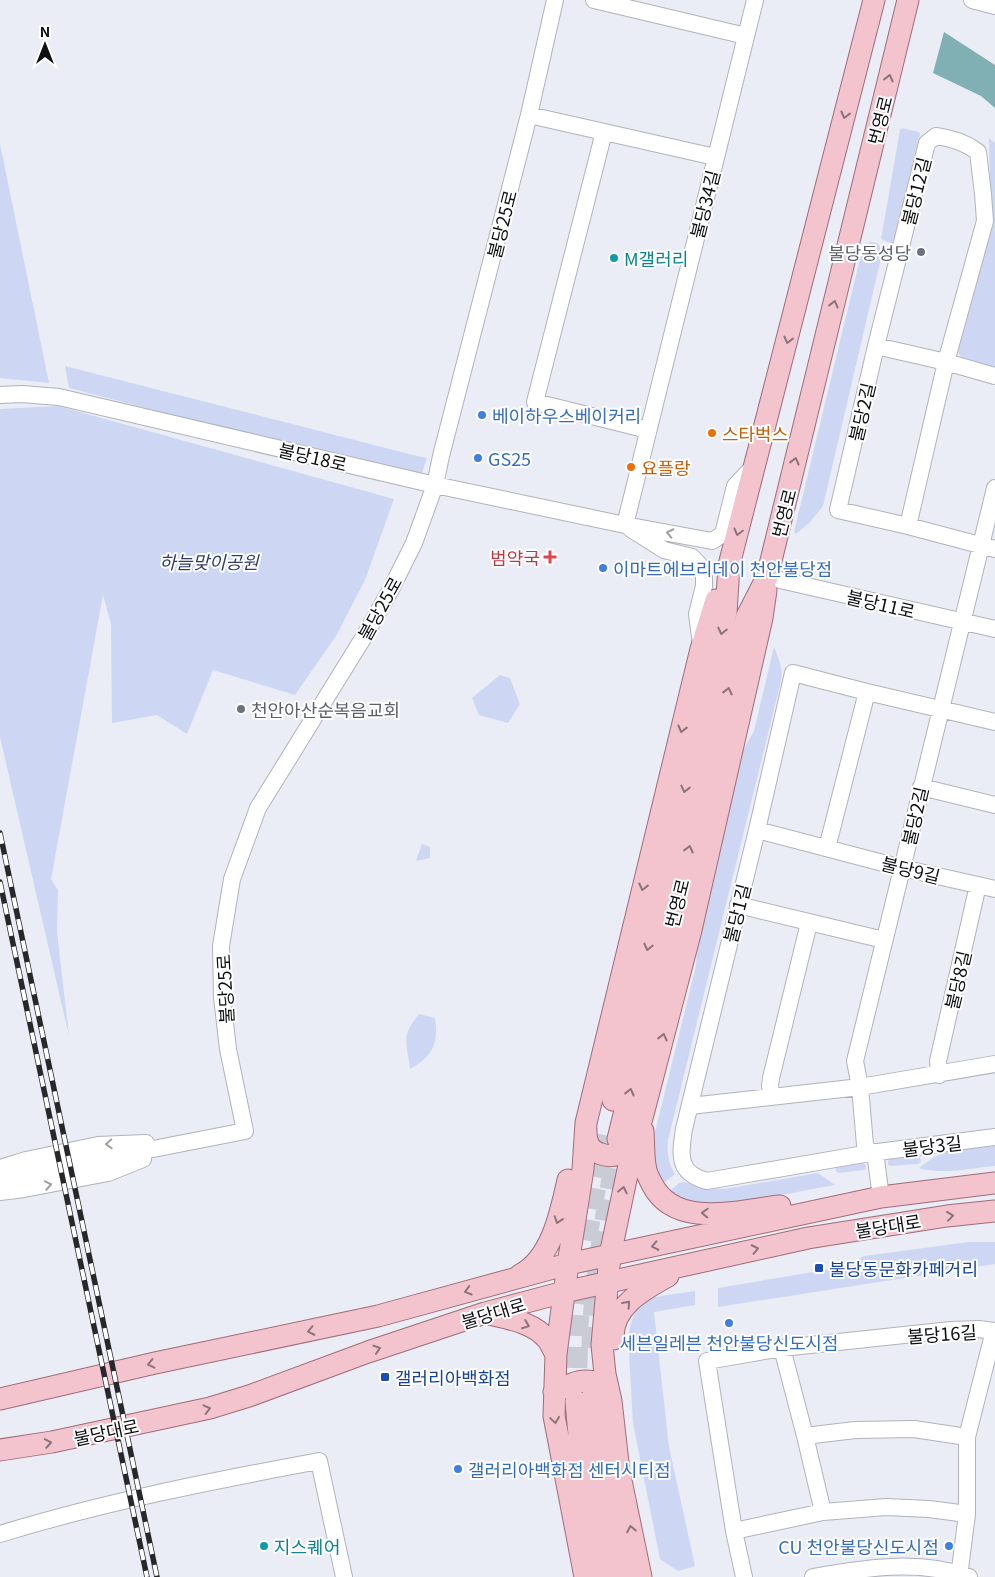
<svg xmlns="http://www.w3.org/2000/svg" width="995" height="1577" font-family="Georgia,'Noto Sans KR',serif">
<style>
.green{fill:#cdd7f3}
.water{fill:#81b0b4}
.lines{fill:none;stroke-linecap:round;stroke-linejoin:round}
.major-tunnel{stroke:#c9ccd4;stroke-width:21;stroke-dasharray:21 11;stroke-linecap:butt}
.minor-casing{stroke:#b0b3bc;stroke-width:18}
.major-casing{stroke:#9f6c77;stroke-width:23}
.minor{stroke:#fff;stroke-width:16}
.major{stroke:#f4c4ce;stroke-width:21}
.rail-casing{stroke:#27282c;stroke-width:5.5}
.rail{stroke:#fff;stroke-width:4;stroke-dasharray:11;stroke-linecap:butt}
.oneway{stroke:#8d737a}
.oneway2{stroke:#9f9fa1}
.worship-dot{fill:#6b7280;stroke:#fff;stroke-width:2}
.culture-dot{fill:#0f9aa8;stroke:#fff;stroke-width:2}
.shop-dot{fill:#3f7fe0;stroke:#fff;stroke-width:2}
.food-dot{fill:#e8710a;stroke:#fff;stroke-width:2}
.health-dot{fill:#e0444e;stroke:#fff;stroke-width:2}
.transit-dot{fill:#1a4fb4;stroke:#fff;stroke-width:2}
.labels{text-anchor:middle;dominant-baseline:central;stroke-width:4;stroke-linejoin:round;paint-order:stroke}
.street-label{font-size:18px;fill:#0f1013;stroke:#fff}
.worship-label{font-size:18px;fill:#5b616d;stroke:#fff;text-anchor:end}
.culture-label{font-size:18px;fill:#0d838f;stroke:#fff;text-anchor:start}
.shop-label{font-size:18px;fill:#366cbe;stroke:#fff;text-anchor:start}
.food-label{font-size:18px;fill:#c56008;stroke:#fff;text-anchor:start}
.health-label{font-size:18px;fill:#be3a42;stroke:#fff;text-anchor:end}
.park-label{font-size:18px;font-style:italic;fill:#303c6a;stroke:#fff}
.transit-label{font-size:18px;fill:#164399;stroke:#fff;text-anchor:start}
</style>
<rect width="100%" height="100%" fill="#eaedf6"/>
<!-- green -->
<path class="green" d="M902 128 919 132 920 134 893 243H890L881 239 900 130Z
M989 138 995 143V368C981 365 963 366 958 351L991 223Z
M0 144 49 383 0 378Z
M870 242 877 243 879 245 882 254 823 506 810 522 796 534 794 532 862 250Z
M65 366 413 455 427 458 422 473 414 478 69 388Z
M58 406 394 499 365 580 336 636 295 695 213 670 187 734 157 715 112 723 111 624 103 595 51 879 58 890 57 932 69 1036 0 737V409Z
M774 647C779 659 783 668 781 681L668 1140C667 1153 668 1163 675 1174L664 1183 655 1169 654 1144 655 1132 696 966 698 931 738 759 754 731Z
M500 675 510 678 520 704 508 723 479 715 472 698Z
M422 844 430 847V858L416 861Z
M419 1014 435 1018C439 1044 432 1057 410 1069 407 1042 400 1037 419 1014Z
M965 1146H995V1166C973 1168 940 1175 919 1168 934 1156 947 1149 965 1146Z
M920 1157 921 1162 918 1164 891 1166 888 1165V1161L890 1159Z
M863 1163 866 1165 865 1170 838 1173 836 1171V1168L838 1166Z
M818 1173 835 1185C802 1190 709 1213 682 1200 678 1198 673 1194 670 1191L679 1183 684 1182 706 1188 725 1189Z
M969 1242H995V1264L718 1307V1288L831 1269 844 1266 864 1256Z
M695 1291V1305L654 1312 669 1447 695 1566 678 1571 660 1559 633 1423 628 1335 632 1320 637 1309 648 1298Z"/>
<!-- water -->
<path class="water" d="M944 32 995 65V108L981 96 933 73Z"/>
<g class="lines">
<!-- major-tunnel -->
<path class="major-tunnel" d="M592 1348C593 1280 607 1213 617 1146
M576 1400 578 1325 584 1253 605 1135"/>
<!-- minor casing -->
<g class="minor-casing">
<path id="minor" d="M594 0 746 36
M972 0 995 6
M529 115 715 157
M604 132 535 402 648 430
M876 346 946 362 995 376
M0 395 22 394 59 397 435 485 625 525 712 541 723 534 735 486 754 466
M625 525 755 0
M908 526 946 362 985 221 983 194 978 152C965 142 952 138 936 136L927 143 876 346 838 510 908 526 995 549
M631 529 664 550 692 557 704 570V586L697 614 701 644
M767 577 995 629
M995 722 867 692 793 673 757 830 684 1129C680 1155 677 1173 707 1181L870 1153 995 1137
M921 787 995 805
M757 830 902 868 995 889
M827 848 867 692
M738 905 884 940
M939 1075 938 1061 978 885
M772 1097 770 1086 771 1078 809 923
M690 1106 860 1087 995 1064
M875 1152 881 1197
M870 1153 865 1145 860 1087 855 1061 995 488
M0 1168 26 1160 98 1145 146 1143
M0 1179 245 1131 228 1049 222 997 221 946 232 879 258 808 365 635 390 591 414 543 435 485 441 456 529 115 555 0
M0 1192 24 1189 108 1173 143 1159
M805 1436 855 1430 914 1429 967 1437
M823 1512 886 1507 929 1509 967 1514
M734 1531 823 1512 805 1436 782 1348
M0 1534C104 1502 212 1481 319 1461L344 1577
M744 1577 734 1531 707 1361 782 1348 951 1330 979 1329 994 1331 967 1437V1514L959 1577
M813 1577C863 1568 919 1559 969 1577"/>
</g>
<!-- major casing -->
<g class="major-casing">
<path id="major" d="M613 1100 726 613 729 565 874 0
M586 1130C586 1134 586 1139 588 1143 592 1154 609 1158 619 1154 627 1150 632 1142 636 1136
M643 1131C644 1144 643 1158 646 1170 647 1175 650 1180 652 1184 675 1230 740 1210 780 1206
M618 1139 747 616 767 577 908 0
M520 1275C552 1259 561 1211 568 1180
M485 1313C506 1318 534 1322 548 1340 551 1344 553 1350 556 1354
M613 1339C612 1306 643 1290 668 1276
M554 1392C573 1383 582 1377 602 1384L610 1399
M0 1399 155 1363 378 1316 568 1264 881 1197 995 1183
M591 1399 597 1456 623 1577
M576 1401 581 1457 605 1577
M0 1450 52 1442 210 1408 249 1396 368 1352 485 1313 564 1292 808 1238 947 1216 995 1211
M585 1577 554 1416 556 1354 568 1264 583 1169 586 1123 701 649 716 600
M641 1577 619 1471 611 1401 605 1374 602 1345 610 1255 632 1151 642 1118 691 930 762 618 766 590"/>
</g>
<!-- minor -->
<use href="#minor" class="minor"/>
<!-- major -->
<use href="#major" class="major"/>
<!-- rail casing -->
<g class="rail-casing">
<path id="rail" d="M0 833 157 1577
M0 882 147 1577"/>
</g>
<!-- rail -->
<use href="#rail" class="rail"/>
</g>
<!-- one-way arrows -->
<defs><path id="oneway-chevron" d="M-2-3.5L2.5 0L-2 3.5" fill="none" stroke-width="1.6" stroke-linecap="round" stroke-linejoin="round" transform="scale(1.25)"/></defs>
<g class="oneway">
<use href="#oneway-chevron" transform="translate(889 78) rotate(-76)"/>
<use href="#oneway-chevron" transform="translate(845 115) rotate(104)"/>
<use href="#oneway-chevron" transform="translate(834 304) rotate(-76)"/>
<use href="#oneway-chevron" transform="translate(788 340) rotate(104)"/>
<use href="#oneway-chevron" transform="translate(795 461) rotate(-76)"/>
<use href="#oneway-chevron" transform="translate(738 532) rotate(105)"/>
<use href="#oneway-chevron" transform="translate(722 631) rotate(103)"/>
<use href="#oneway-chevron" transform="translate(728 691) rotate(-76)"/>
<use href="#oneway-chevron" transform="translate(682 729) rotate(104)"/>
<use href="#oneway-chevron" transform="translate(685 789) rotate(103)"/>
<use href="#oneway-chevron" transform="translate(689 849) rotate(-76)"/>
<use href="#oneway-chevron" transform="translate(643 887) rotate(104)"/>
<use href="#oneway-chevron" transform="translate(648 947) rotate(103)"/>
<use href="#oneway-chevron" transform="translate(663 1037) rotate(-76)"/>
<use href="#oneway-chevron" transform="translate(630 1092) rotate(-76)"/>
<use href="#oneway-chevron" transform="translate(623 1190) rotate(-77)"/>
<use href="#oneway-chevron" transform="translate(705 1213) rotate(-178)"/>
<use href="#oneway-chevron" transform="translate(950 1216) rotate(-7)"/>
<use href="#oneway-chevron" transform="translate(558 1220) rotate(109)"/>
<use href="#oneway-chevron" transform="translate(655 1246) rotate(168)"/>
<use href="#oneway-chevron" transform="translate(755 1249) rotate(-12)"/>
<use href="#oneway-chevron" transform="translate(468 1291) rotate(164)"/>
<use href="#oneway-chevron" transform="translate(627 1304) rotate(-48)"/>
<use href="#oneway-chevron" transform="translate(526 1325) rotate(21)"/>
<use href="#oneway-chevron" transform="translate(311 1331) rotate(168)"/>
<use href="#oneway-chevron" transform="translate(377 1349) rotate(-18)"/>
<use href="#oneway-chevron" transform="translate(151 1364) rotate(167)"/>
<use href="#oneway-chevron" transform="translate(207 1409) rotate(-14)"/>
<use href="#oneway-chevron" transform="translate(555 1420) rotate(82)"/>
<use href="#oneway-chevron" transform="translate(48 1443) rotate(-10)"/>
<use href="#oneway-chevron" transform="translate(631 1529) rotate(-101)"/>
</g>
<g class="oneway2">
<use href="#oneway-chevron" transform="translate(670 533) rotate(-168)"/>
<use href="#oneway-chevron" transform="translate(109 1144) rotate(177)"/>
<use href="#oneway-chevron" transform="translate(48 1185) rotate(-11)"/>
</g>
<!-- markers -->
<g class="worship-dot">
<circle cx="921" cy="252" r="5"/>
<circle cx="241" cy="709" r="5"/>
</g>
<g class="culture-dot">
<circle cx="614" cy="258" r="5"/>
<circle cx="264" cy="1546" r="5"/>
</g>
<g class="shop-dot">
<circle cx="482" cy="415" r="5"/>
<circle cx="478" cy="458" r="5"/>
<circle cx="603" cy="568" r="5"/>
<circle cx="729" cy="1323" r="5"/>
<circle cx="458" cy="1469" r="5"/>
<circle cx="949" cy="1546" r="5"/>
</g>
<g class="food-dot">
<circle cx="712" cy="433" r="5"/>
<circle cx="631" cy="467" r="5"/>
</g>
<path class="health-dot" d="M547.5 549.5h5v5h5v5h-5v5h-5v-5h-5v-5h5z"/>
<g class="transit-dot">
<rect x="814" y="1263" width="10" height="10" rx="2.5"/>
<rect x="380" y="1372" width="10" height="10" rx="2.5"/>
</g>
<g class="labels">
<!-- street labels -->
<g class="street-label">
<text transform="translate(879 120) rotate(-76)">번영로</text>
<text transform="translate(915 191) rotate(-76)">불당12길</text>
<text transform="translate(704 204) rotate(-76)">불당34길</text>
<text transform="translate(501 224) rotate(-76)">불당25로</text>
<text transform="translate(861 412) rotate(-77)">불당2길</text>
<text transform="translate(313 456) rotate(13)">불당18로</text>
<text transform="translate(783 513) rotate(-76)">번영로</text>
<text transform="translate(881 603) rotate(13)">불당11로</text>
<text transform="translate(379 608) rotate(-61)">불당25로</text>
<text transform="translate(914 816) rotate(-77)">불당2길</text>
<text transform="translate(911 869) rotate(14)">불당9길</text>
<text transform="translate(676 903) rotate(-76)">번영로</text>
<text transform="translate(736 913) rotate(-76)">불당1길</text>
<text transform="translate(957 980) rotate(-77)">불당8길</text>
<text transform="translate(224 989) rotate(-93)">불당25로</text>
<text transform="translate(932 1145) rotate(-7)">불당3길</text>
<text transform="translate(888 1225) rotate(-9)">불당대로</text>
<text transform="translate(493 1312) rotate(-17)">불당대로</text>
<text transform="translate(942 1333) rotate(-4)">불당16길</text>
<text transform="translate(106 1431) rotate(-12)">불당대로</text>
</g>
<!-- worship labels -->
<g class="worship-label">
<text x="911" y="252">불당동성당</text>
<text x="251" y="709" text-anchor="start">천안아산순복음교회</text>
</g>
<!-- culture labels -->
<g class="culture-label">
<text x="624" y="258">M갤러리</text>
<text x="274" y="1546">지스퀘어</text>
</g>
<!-- shop labels -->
<g class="shop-label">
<text x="492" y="415">베이하우스베이커리</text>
<text x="488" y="458">GS25</text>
<text x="613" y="568">이마트에브리데이 천안불당점</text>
<text x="729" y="1342" text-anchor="middle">세븐일레븐 천안불당신도시점</text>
<text x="468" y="1469">갤러리아백화점 센터시티점</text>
<text x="939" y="1546" text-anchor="end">CU 천안불당신도시점</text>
</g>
<!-- food labels -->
<g class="food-label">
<text x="722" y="433">스타벅스</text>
<text x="641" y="467">요플랑</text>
</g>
<!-- health labels -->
<g class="health-label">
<text x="540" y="557">범약국</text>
</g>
<!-- park labels -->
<g class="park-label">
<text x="209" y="561">하늘맞이공원</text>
</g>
<!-- transit labels -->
<g class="transit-label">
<text x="829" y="1268">불당동문화카페거리</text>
<text x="395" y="1377">갤러리아백화점</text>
</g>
</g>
<!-- north arrow -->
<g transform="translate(45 45)" stroke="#ffffff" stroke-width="4" paint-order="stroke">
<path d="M0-4L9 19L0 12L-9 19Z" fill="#0f1013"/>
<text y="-8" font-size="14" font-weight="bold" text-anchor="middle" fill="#0f1013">N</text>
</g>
</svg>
